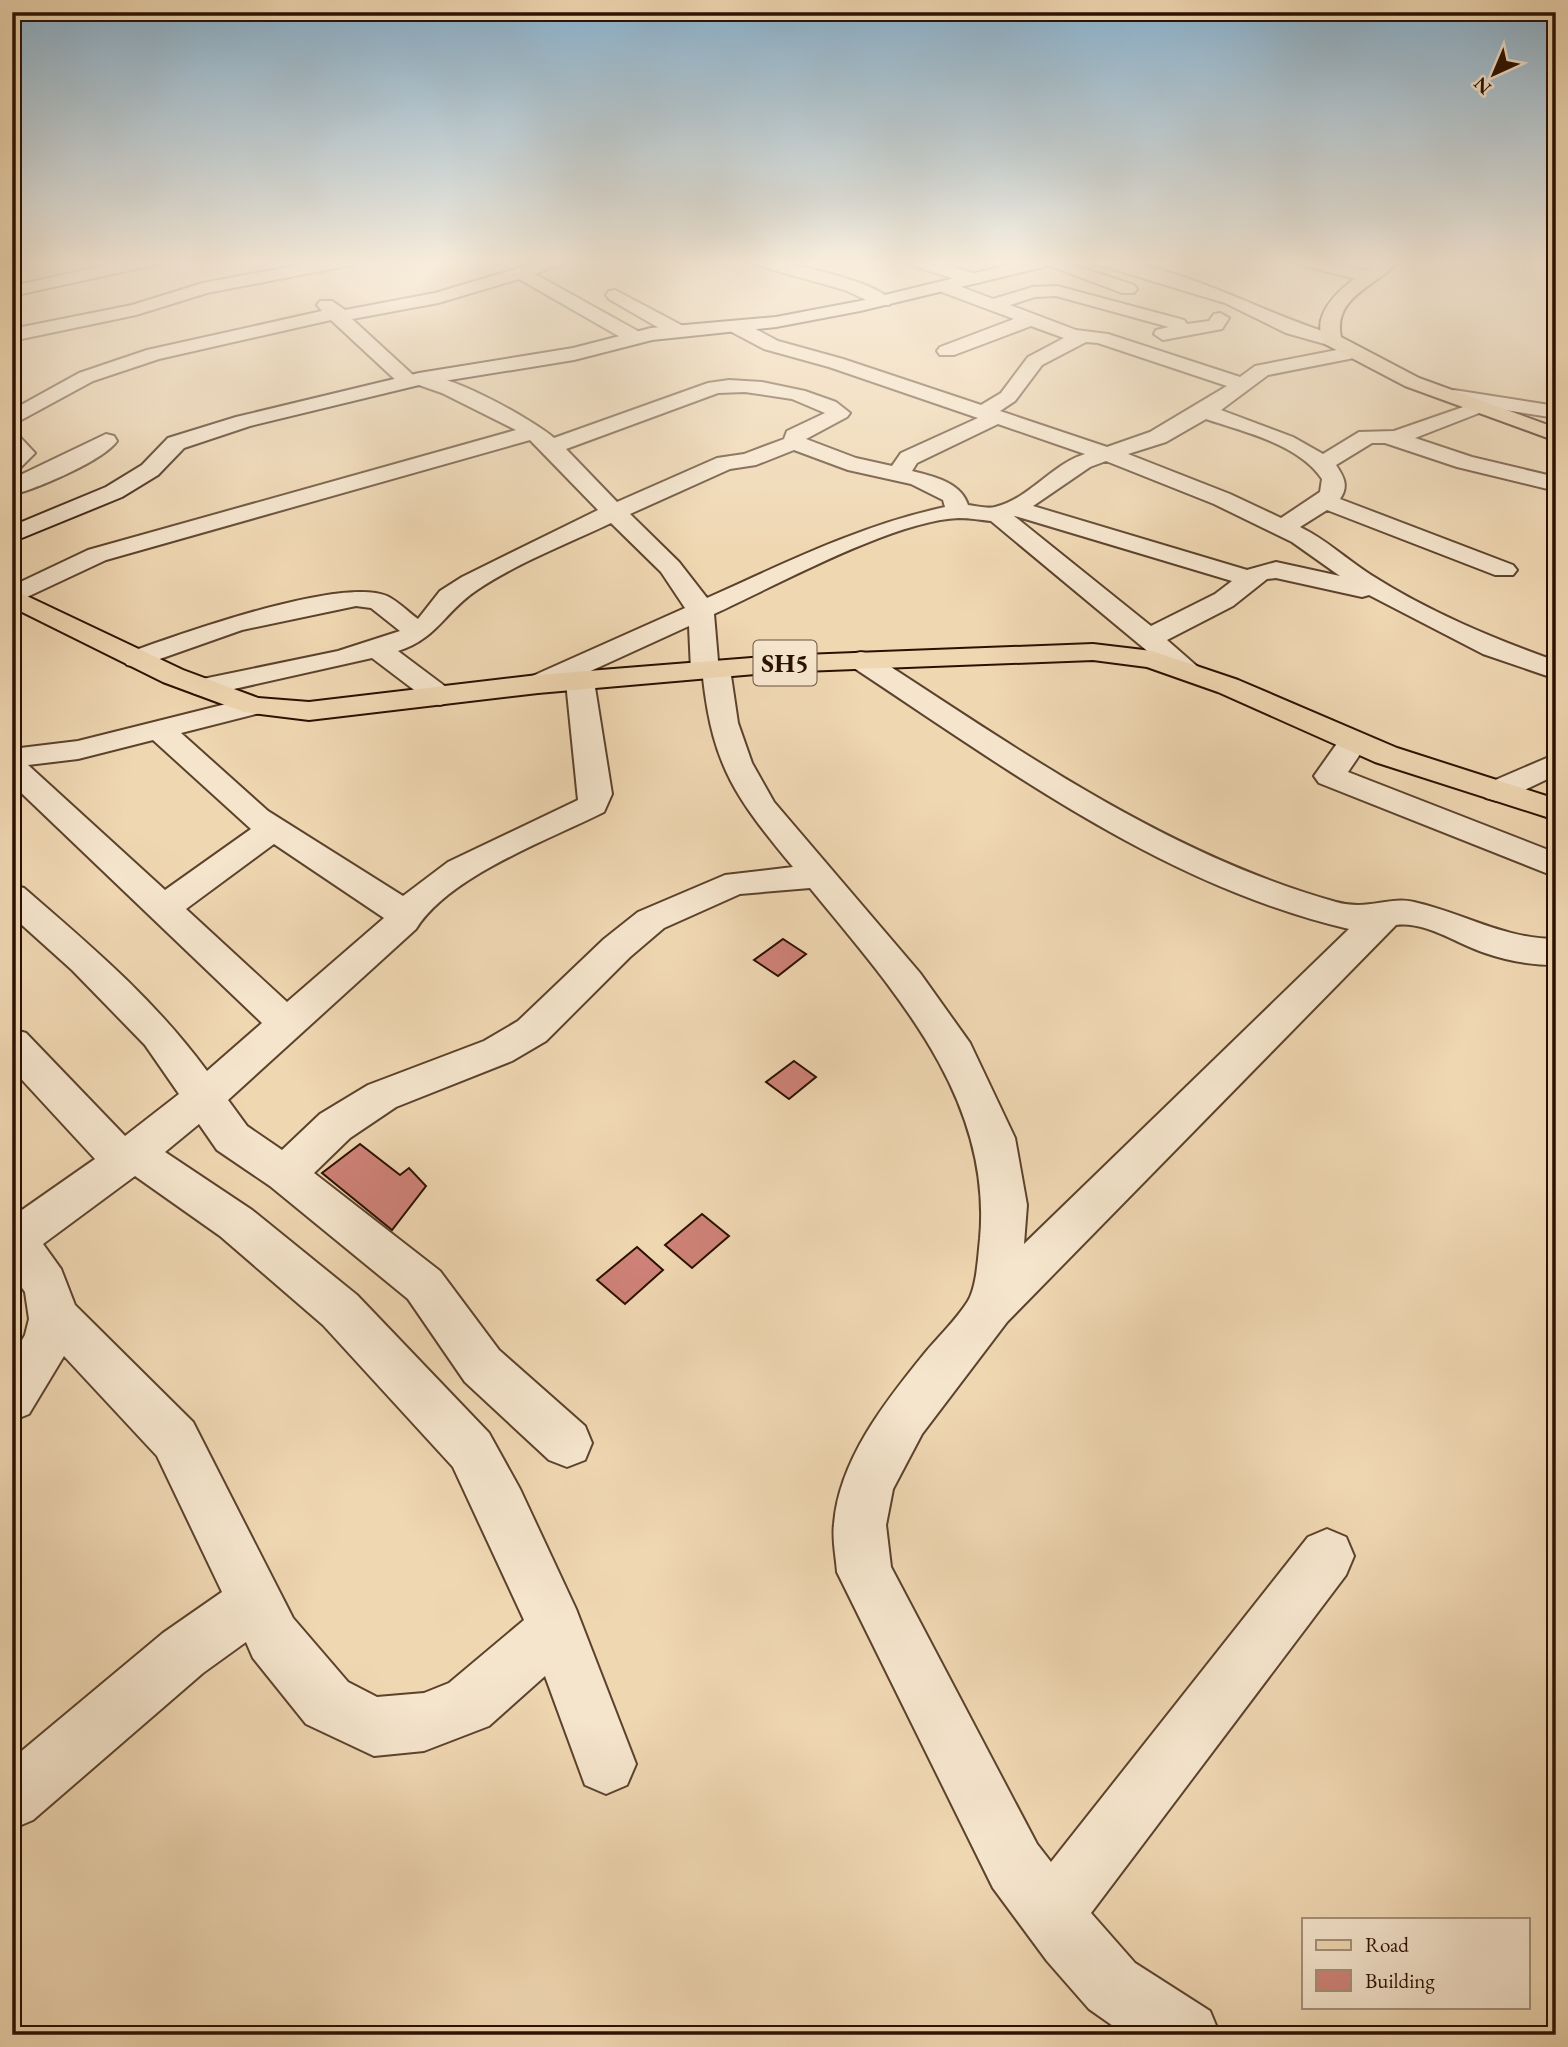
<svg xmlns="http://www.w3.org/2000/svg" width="1568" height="2047" font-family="'EB Garamond',serif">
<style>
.building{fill:#cf8278;stroke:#2b1000;stroke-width:2}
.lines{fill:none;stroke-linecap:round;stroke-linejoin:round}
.street-casing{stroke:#5c422c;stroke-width:4}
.secondary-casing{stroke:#2b1000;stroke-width:4}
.primary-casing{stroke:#2b1000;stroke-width:4}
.street{fill:#f5e5cd;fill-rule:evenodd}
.secondary{fill:#f5e5cd;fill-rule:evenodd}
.primary{fill:#efd7b2;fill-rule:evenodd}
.labels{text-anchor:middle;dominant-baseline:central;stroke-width:7;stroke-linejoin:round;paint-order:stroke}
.shield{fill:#f5e5cd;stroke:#68503e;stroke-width:2}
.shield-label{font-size:26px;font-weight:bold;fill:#2b1000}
</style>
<rect width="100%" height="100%" fill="#efd7b2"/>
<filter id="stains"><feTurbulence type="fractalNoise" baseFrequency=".00286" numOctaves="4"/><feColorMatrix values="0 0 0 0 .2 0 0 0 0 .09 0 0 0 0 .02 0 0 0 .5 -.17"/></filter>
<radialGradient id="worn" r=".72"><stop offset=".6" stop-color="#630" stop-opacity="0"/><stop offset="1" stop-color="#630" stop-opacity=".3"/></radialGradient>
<!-- building -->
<path class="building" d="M783 939 806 954 778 976 754 960Z
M794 1061 816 1077 789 1099 766 1082Z
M360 1144 400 1175 409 1168 426 1186 392 1230 322 1173Z
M702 1214 729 1236 692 1268 665 1245Z
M637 1247 663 1270 625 1304 597 1280Z"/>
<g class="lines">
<!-- street casing -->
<g class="street-casing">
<path id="street" d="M131 260H162L154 265 12 296V286Z
M326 260H360L352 265 207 293 136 315 12 341V329L132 305 203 283Z
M546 260H571L535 274 643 334 645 338 643 342H629L519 279 438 303 352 319 413 375C441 368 532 419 554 438L708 383 729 380 762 382 805 391 836 402 850 413 847 417 806 439 856 458 892 466 901 453 978 418 829 367 764 349 728 330 726 326 728 322H742L778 341 843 359 981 405 1001 393 1028 357 1064 338 1031 326 954 355H940L937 351 940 347 1014 319 939 291 936 287 939 283H951L993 299 1033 287 1057 286 1184 320 1187 324 1209 321 1214 314 1220 313 1229 318 1222 329 1163 340 1154 334 1156 330 1169 327 1056 296 1035 297 1010 305 1076 330 1108 334 1240 377 1255 366 1352 347 1359 349 1362 353 1359 357 1268 375 1221 410 1293 437 1323 454 1359 432 1394 431 1469 405 1447 400 1444 396 1454 390 1556 406V418L1492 408 1415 438 1472 457 1556 477V491L1457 467 1385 443H1372L1336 465C1344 477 1349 486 1340 499L1513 565 1517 570 1513 575H1495L1327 510 1300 527C1326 539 1347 560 1371 575 1429 612 1492 638 1556 661V679L1483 654 1369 595 1362 597 1276 578 1267 579 1233 606 1167 640 1199 668 1195 674 1185 676 1175 674 991 521C981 520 970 518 959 518 895 520 775 586 714 614L718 661 726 663 730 669 738 723 752 763 774 802 920 973 970 1043 1015 1138 1027 1205 1024 1244 1349 929C1164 886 1007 769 851 666L847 660 851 654 861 652 871 654C1018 749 1165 854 1336 902 1368 911 1388 896 1414 902 1463 913 1504 939 1556 939V965C1531 965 1508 961 1485 953 1457 944 1426 921 1396 925L1007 1322 922 1434 893 1489 886 1525 891 1567 1037 1844 1051 1862 1308 1537 1327 1529 1346 1537 1354 1556 1346 1575 1091 1913 1135 1963 1210 2011 1220 2035H1126L1089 2009 1047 1961 993 1888 837 1572C836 1557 832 1540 834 1524 839 1460 885 1402 924 1354 938 1337 956 1320 968 1301 977 1286 978 1256 980 1239 993 1097 893 990 810 888L740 894 664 928 630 957 546 1041 512 1061 396 1107 350 1138 314 1173 440 1271 499 1350 585 1426 592 1443 585 1460 567 1467 549 1460 465 1382 408 1299 270 1186 217 1150 199 1124 165 1152 252 1210 357 1295 489 1433 520 1489 576 1609 636 1764 627 1785 606 1794 585 1785 545 1676 489 1726 424 1751 374 1756 306 1724 253 1658 246 1642 203 1673 33 1820 12 1829V1759L163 1633 222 1592 157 1456 64 1356 29 1414 12 1421V1357L25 1335 29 1319 25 1292 12 1274V1217L95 1159 12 1069V1029L26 1033 125 1136 179 1094 145 1045 72 970 12 916V885L24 888C91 946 154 999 207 1071L262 1023 12 784V749L78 741 254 697 264 700 269 706 264 712 181 733 268 811 403 896 448 862 578 800 566 682 538 693 528 690 524 684 528 678 685 608 661 572 611 523C567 544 517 563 477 590 445 611 437 639 398 651L450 690 455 696 450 702 440 705 430 702 372 658 203 696 193 693 189 687 193 681 338 651 400 631 371 608 356 606 242 630 137 667 127 665 123 659 127 653C178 635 340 576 387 596 398 601 408 612 418 619L440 591 462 577 598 510 530 440 106 560 12 604V586L88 550 516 430 442 393 416 384 401 385 331 320 159 359 93 381 12 425V410L79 373 147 350 322 311 317 305 320 301H332L345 310 435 293ZM1086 342 1098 343 1227 386 1150 432 1107 447 1000 411 1015 401 1042 365ZM745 392 792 399 825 413 787 431 784 439 744 454 717 458 617 502 566 449 718 393ZM1206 419C1244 432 1299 444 1322 479L1320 492 1281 518 1230 494 1128 454 1166 442ZM998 424 1085 454C1052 464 1029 499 995 507 988 509 976 506 968 505 961 482 932 476 912 471L917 463ZM794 450 848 470 911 484 943 500 945 507C861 525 785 563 707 598L679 562 630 514 730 469 756 465ZM1106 461 1214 504 1292 542 1340 576 1276 562 1247 570 1033 506 1090 467ZM1014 516H1015L1232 581 1215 594 1151 626ZM689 626 691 670 695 676 703 678C713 768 737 799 793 867L725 875 638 912 604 939 518 1021 484 1041 368 1085 320 1114 282 1150 247 1126 228 1100 416 929C449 876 546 841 604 812L612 794 594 681 584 674ZM153 740 251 829 165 890 28 765 78 759ZM274 844 384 918 287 1002 186 909ZM135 1176 220 1236 323 1325 453 1467 524 1620 449 1683 424 1693 377 1697 348 1682 293 1618 193 1422 75 1305 61 1269 43 1244Z
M750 260C779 260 873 279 892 301L889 305H877L845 290 752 264Z
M906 260H931L979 275 982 279 979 283H967L908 264Z
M1058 260 1134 285 1137 289 1134 293H1122L1037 261Z
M1094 260C1177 260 1260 314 1339 336L1341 340 1332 346 1286 333 1225 303 1096 264Z
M1294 260H1321L1374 273 1377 277 1368 282 1296 264Z
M615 290 685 327 687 331 685 335H671L609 299 606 295 609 291Z
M106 434 114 436 117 441C103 461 36 489 12 495V479Z
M12 436 20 437 35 453 20 468 12 470Z
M1354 732 1365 735 1369 741 1348 772 1556 853V877L1319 783 1314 776 1343 735Z
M1556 754V775L1508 798 1497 801 1486 798 1481 791 1486 784Z"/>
</g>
<!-- secondary casing -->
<g class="secondary-casing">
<path id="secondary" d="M1029 260H1058L1056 264 860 311 776 327 652 340 574 360 419 385 250 426 184 448 158 475 122 497 12 542V526L106 487 142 465 168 438 236 417 419 373 573 348 651 328 776 317 860 301Z"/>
</g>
<!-- primary casing -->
<g class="primary-casing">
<path id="primary" d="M1381 260H1400C1379 285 1332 296 1341 337L1419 378 1556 428V441L1405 386 1325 344C1304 309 1357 276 1381 260Z
M12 589 183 670 258 698 309 702 538 675 777 656 1093 644 1152 651 1238 680 1397 748 1556 799V820L1375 762 1218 692 1147 667 1093 660 777 672 538 693 309 720 244 712 163 682 12 607Z"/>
</g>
<!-- street -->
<use href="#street" class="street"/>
<!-- secondary -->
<use href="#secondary" class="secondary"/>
<!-- primary -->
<use href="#primary" class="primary"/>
</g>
<!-- sky -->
<linearGradient id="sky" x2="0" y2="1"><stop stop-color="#89b5d4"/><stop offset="0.48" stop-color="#f8eddc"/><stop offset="1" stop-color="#f8eddc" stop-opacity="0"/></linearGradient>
<rect width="1568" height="547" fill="url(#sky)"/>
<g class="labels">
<!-- shield labels -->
<rect class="shield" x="753.5" y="640.5" width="63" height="45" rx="5"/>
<g class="shield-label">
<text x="785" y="663">SH5</text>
</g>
</g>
<!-- margin -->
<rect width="1568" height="2047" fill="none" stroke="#efd7b2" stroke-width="42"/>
<rect x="14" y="14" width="1540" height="2019" fill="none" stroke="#2b1000" stroke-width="3.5"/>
<rect x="21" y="21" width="1526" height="2005" fill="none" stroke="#2b1000" stroke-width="2"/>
<!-- legend -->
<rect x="1302" y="1918" width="228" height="91" fill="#f5e5cd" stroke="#a4907b" stroke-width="2"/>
<rect x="1316" y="1940" width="35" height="10" fill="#efd7b2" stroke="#a4907b" stroke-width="2"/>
<text x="1365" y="1952" font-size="21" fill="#2b1000">Road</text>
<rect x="1316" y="1970" width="35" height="21" fill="#cf8278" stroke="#a4907b" stroke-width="2"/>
<text x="1365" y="1988" font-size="21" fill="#2b1000">Building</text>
<!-- north arrow -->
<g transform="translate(1494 74) rotate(224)" stroke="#f5e5cd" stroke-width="5" paint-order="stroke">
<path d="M0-5L12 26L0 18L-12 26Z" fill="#2b1000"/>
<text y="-10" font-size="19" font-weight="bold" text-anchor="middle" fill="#2b1000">N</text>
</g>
<rect width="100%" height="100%" filter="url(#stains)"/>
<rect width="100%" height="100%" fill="url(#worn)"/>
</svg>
